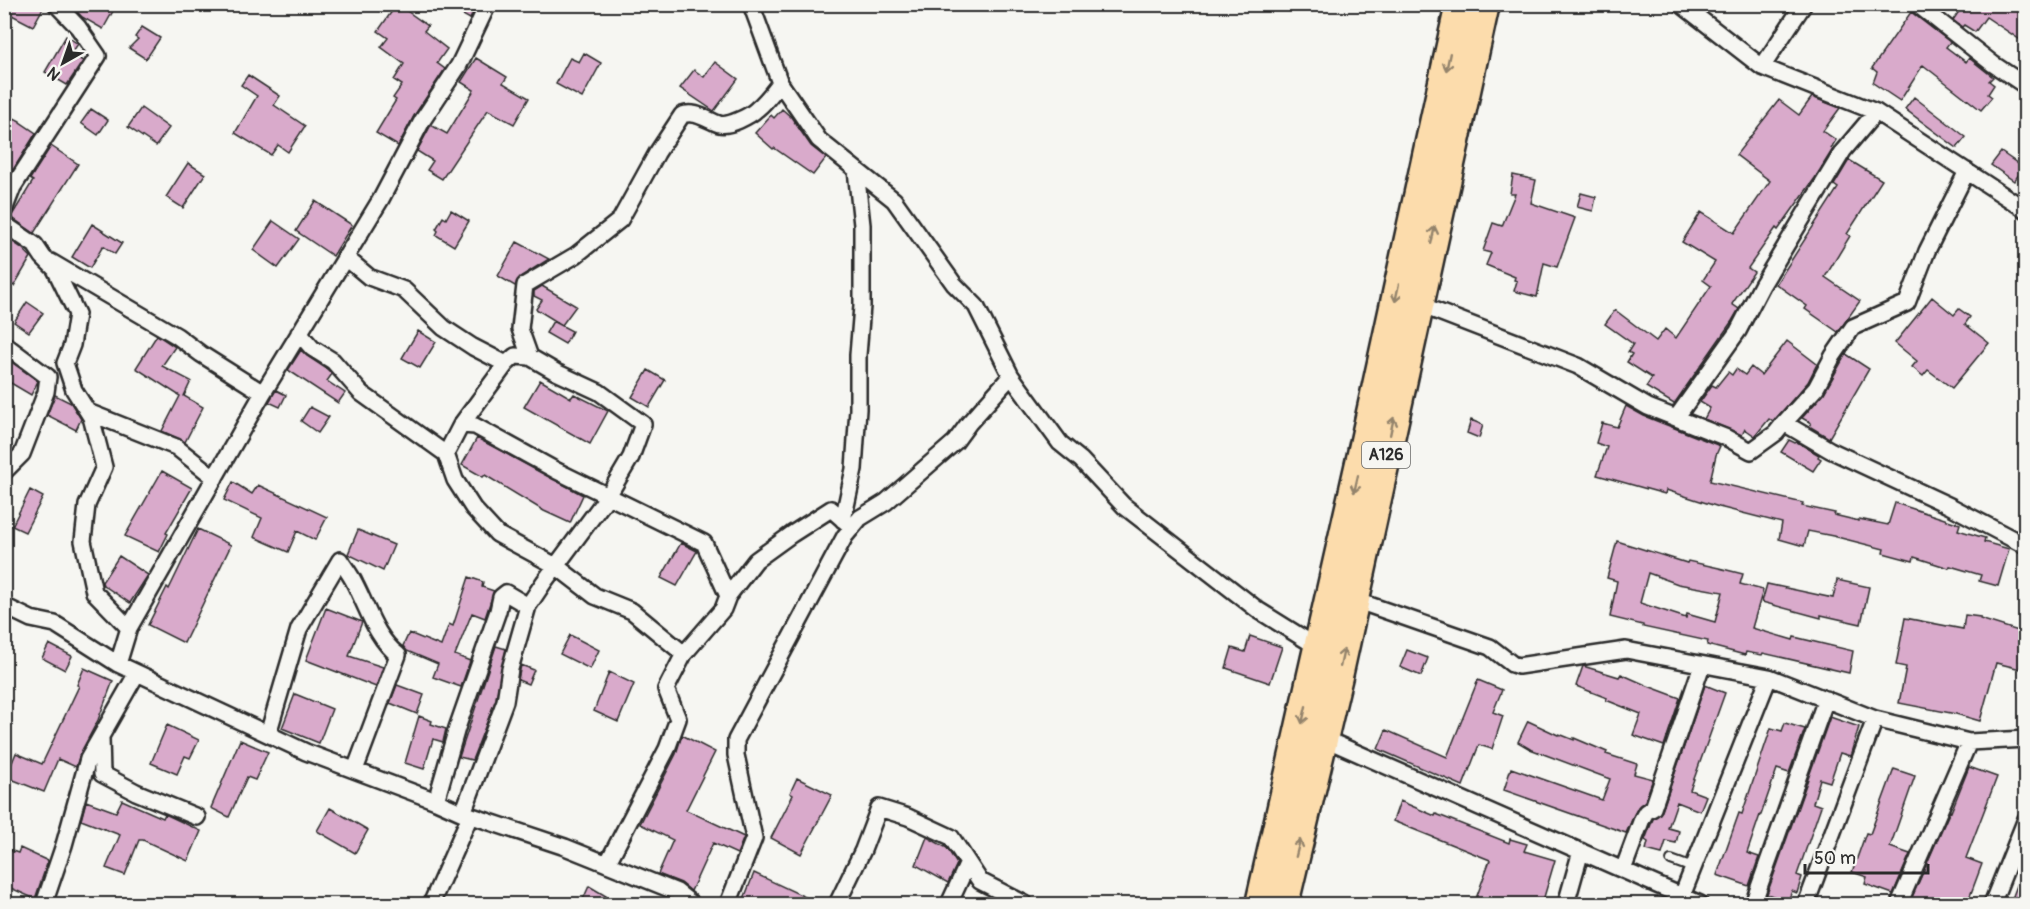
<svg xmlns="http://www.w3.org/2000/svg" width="2030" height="909" font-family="Pangolin,sans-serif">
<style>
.building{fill:#d9aacb;stroke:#2b2b2b;stroke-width:1.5;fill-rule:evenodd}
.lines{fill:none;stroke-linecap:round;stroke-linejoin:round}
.lane-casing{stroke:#2b2b2b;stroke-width:12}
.street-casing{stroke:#2b2b2b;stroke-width:20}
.highway-casing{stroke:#2b2b2b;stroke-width:33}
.lane{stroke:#f6f6f2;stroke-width:8}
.street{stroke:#f6f6f2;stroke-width:15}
.highway{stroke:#fcdcac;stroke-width:28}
.oneway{stroke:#94846c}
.labels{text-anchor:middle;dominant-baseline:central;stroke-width:5;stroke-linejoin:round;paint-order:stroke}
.shield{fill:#f6f6f2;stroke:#686867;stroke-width:1.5}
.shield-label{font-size:16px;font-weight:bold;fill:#2b2b2b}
</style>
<rect width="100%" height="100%" fill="#f6f6f2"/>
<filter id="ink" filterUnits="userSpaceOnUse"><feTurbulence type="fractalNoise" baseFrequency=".0167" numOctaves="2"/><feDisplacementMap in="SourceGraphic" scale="12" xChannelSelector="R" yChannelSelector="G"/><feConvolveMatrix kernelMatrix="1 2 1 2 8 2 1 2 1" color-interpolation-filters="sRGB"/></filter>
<g filter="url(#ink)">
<!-- building -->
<path class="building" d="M4 4H36L43 8 33 26 4 11Z
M70 4H117L103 29 82 17Z
M397 4 428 26 424 31 447 49 437 63 445 69 414 116 398 146 376 133 396 100 393 98 402 85 394 80 404 64 381 47 388 38 378 31Z
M443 4H470L475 8 470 19Z
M1964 4H2025V43L1986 17 1975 32 1964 25 1962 27 1953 20Z
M1911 12 1950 42 1946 47 1966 62 1969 58 1993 77 1989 81 1994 85 1988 94 1992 97 1981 110 1923 65 1900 101 1873 83 1877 72 1872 68Z
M142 27 160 38 146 59 129 48 138 39 135 37Z
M66 36 78 44 71 54 83 61 67 85 45 72Z
M584 53 601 63 582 98 556 84 570 58 579 62Z
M476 58 507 77 503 83 529 98 514 124 488 110 442 179 427 170 433 161 417 151 431 125 447 134 474 90 461 82Z
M715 62 738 79 714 111 680 88 694 70 704 77Z
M248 75 280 96 274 105 305 126 288 152 278 145 271 155 235 133 257 96 241 85Z
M1812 97 1840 108 1823 131 1836 140 1831 148 1833 149 1815 178 1778 230 1776 228 1748 268 1754 272 1732 304 1739 309 1732 321 1674 404 1646 387 1652 378 1627 362 1632 354 1628 352 1633 344 1605 324 1615 310 1656 341 1665 329 1676 338 1711 286 1703 280 1715 262 1682 242 1701 212 1734 233 1770 181 1736 155 1779 100 1799 115Z
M1914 97 1966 137 1957 148 1905 109Z
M141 108 169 128 156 146 128 127Z
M91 109 108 120 98 135 81 123Z
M782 109 791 117 811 146 826 158 813 175 774 148 773 149 755 133 771 115 774 118Z
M4 113 20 121V122L36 133 13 170 4 165Z
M51 146 78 164 34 233 11 217 33 181 30 179Z
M2001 152 2024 168 2014 181 1991 165Z
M1849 160 1882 180 1847 234 1850 236 1825 277 1860 301 1838 332 1805 309 1807 306 1776 284 1838 188 1834 185Z
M188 163 205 174 183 208 166 197Z
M1513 175 1536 180 1531 203 1575 218 1557 267 1544 263 1537 297 1514 291 1517 281 1514 280 1515 277 1486 265 1491 253 1483 251 1493 223 1502 226 1515 194H1510Z
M1581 193 1596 197 1593 211 1577 207Z
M315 201 352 225 333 256 296 231Z
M451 210 469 221 454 246 436 235 438 231 436 229 443 217 446 219Z
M273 221 299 239 278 268 253 250Z
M92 224 122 243 115 254 103 246 90 268 72 257Z
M4 236 23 249 31 257 14 286 4 280Z
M517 242 549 259 520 277 515 286 498 276Z
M542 286 576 306 562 325 536 309 542 300 534 296V291Z
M1932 297 1954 315 1959 309 1970 317 1965 324 1989 343 1952 388 1928 370 1923 376 1912 367 1917 361 1895 343Z
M27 302 43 313 29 332 14 322Z
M553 321 572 331 565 344 546 333Z
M418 331 436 342 420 368 402 358Z
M157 335 175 347 162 366 191 381 184 396 203 407 185 442 162 431 180 396 136 368Z
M1787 341 1817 364 1808 382 1773 422 1769 419 1755 436 1745 429 1742 435 1704 419 1710 408 1700 402 1712 385 1716 387 1728 372 1732 375 1736 369 1745 375 1751 367 1761 375Z
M301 350 307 356 327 369 332 374 327 381 345 393 338 403 288 370Z
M1846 354 1869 369 1829 438 1809 426 1811 423 1802 418 1824 393Z
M4 357 38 381 31 395 4 379Z
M648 370 665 380 649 407 632 397Z
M540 380 571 398 574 394 608 411 590 444 524 407Z
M276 390 286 395 280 407 269 402Z
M55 395 71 403 81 419 76 430 47 415Z
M1626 406 1644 416 1720 446 1716 455 1710 481 1803 503 1802 506 1835 513 1834 515 1859 521V519L1888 525 1895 503 1960 524 1958 530 1985 538 1984 542 2009 549 1998 586 1979 581 1981 575 1950 566 1949 568 1914 557 1913 561 1883 553 1884 549 1833 536 1808 531 1804 546 1779 539 1782 523 1719 507 1666 490 1665 494 1597 475 1607 447 1596 443 1602 423 1617 427Z
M310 407 329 417 318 433 301 421Z
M1471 420 1483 425 1479 438 1467 433Z
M477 438 583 495 570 523 544 511 485 475 483 477 462 465Z
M1789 440 1795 443 1797 442 1819 455 1818 457 1821 459 1813 471 1781 452Z
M162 471 192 488 166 533 168 534 159 552 125 536Z
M233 482 252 494 258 485 327 517 315 540 297 531 288 552 254 537 262 518 224 500Z
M30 490 43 497 25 532 12 526Z
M198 529 231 545 184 643 148 625 167 587 169 589Z
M358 530 394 545 383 571 348 554Z
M1617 541 1687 563 1688 561 1719 568 1743 574 1740 584 1763 590 1752 628 1793 640 1794 637 1853 651 1849 673 1763 653 1762 655 1746 652 1745 655 1707 645 1708 641 1643 627V625L1610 617 1617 581 1607 578ZM1648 573 1678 584 1723 592 1715 622 1687 614 1686 618 1640 603Z
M681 543 697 551 677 586 661 578Z
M119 556 148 575 130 603 103 585 102 582Z
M469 577 483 582 482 587 494 591 485 618 472 613 455 655 470 661 461 687 433 677 438 664 407 651 403 646 409 633 441 646 449 624 453 626Z
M1837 580 1869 587 1861 624 1821 615V618L1762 602 1767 584 1833 598Z
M326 608 362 622 349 656 383 667 376 687 306 660Z
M1965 615 1980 617V619L2025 633V670L1996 663 1980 721 1956 714 1899 703 1906 667 1896 665 1905 618 1963 629Z
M570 635 599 650 590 669 560 654Z
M1250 636 1282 647 1270 683 1226 668 1232 648 1245 652Z
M49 644 72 656 65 670 42 658Z
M496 646 506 649 496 699 472 760 459 757Z
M1407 650 1428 658 1421 676 1400 667Z
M521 665 534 670 528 684 518 680Z
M1583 666 1619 677 1621 674 1648 686 1680 698 1664 746 1633 735 1641 714 1606 700 1607 698 1576 686Z
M84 668 113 681 98 720 80 754 76 767 58 759 44 792 6 777 16 753 42 764 79 686 77 685Z
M609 672 634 684 618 722 594 711Z
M1478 680 1502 690 1493 712 1503 716 1492 749 1479 745 1463 786 1378 749 1386 730 1447 757Z
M397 685 424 695 417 714 390 703Z
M1705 685 1725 693 1690 790 1706 796 1700 811 1677 802 1668 828 1679 831 1676 843 1666 841 1662 854 1646 850 1648 842 1645 840 1653 819 1662 811Z
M295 694 332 709 319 743 282 728Z
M419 716 432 721 431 724 446 729 443 742 433 739 424 769 405 763Z
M1830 717 1859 727 1850 756 1840 753 1830 782 1820 779 1813 803 1821 806 1797 875 1802 877 1797 893 1792 891 1788 901 1767 894Z
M1528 721 1558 735 1559 734 1574 740V738L1607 752 1606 754 1637 764 1634 774 1653 779 1645 801 1638 807 1626 833 1504 790 1511 768 1602 800 1610 779 1530 749 1518 742Z
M1785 723 1805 729 1789 773 1777 769 1761 815H1760L1747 853 1759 857 1749 886 1717 875 1739 813 1742 814 1771 728 1782 731Z
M167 725 199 740 190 758 185 756 177 774 151 763Z
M682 735 715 752 686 810 744 837 737 854 713 843 691 891 681 883 658 874 673 840 640 824 676 754Z
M240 740 268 752 255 780 247 777 229 817 211 808Z
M1969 767 1997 777 1966 858 1982 864 1967 904H1909L1950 811 1951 812Z
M1894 769 1915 776 1890 847 1910 854 1893 894 1865 884 1867 877 1852 872 1866 833 1870 834Z
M797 778 832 795 801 854 771 838 793 795 790 793Z
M122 800 163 818 165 814 201 831 188 861 143 840H139L125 875 106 868 120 835 81 820 86 801 116 812Z
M1400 801 1435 816 1436 814 1509 843 1510 839 1527 844 1524 851 1555 860 1542 904H1474L1490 860 1393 821Z
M330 808 368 830 355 853 317 831Z
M927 837 947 848 957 864 948 883 916 865Z
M4 848 18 853 20 848 48 861 35 899 4 885Z
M2024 867H2025V904H2010Z
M754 873 820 904H742Z
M589 886 606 896 601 904H581Z"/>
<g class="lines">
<!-- lane casing -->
<g class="lane-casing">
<path id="lane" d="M1671 860 1693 868"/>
</g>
<!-- street casing -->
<g class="street-casing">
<path id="street" d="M751 4 780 83 819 140 894 200 954 284 976 306 1011 376 1060 443 1081 460 1124 506 1258 610 1319 648
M1681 4 1762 67 1876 112 2026 210
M1917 4 1993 64 2026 86
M1762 67 1804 4
M4 182 13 187 4 210
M13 187 98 56 78 27 56 4
M4 224 35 245 43 257 55 269 77 314 72 345 65 363 74 390 91 417 104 467 87 505 83 541 94 592 129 628
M345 257 369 277 404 290 444 328 473 347 506 364
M51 262 177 336 201 354 263 393
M1418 304 1578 366 1648 407 1727 438 1751 451 1776 433 1784 423 1830 450 1950 506 2026 546
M299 333 312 348 333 361 361 393 446 454
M4 344 48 377 46 392 22 454 4 472
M88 412 176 447 215 478
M1676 418 1738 331 1762 285 1843 151 1876 112
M1784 423 1816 388 1833 356 1853 327 1907 303 1927 251 1967 171
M461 425 506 364 515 356 530 357
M843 520 854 469 858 409V355L862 306V225L856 170
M728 596 756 560 792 534 831 509 848 524
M1355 600 1490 647 1512 664 1518 666 1626 650 1769 677 1875 719 1969 742 2026 739
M4 606 31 619 55 624 118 664 306 752 436 801 463 813 565 847 677 892 692 904
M118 664 129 628 263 393 381 199 422 121 459 65 488 4
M268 734 299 629 340 560C345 568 351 575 355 584 368 609 376 638 398 655L355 770
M101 738 102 774 136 792 197 817
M1323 738 1700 904
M436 801 457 728 498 611 501 597 506 593 528 606
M463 813 505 701 510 669 528 606 544 582 608 496 631 457 643 424 599 392 556 372 530 357 520 329 525 285 576 255 620 220 657 153 682 115C695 110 707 120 719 124 728 127 750 116 757 109 766 102 773 92 780 83
M607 864 667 749 678 719 666 689 684 654 632 611 595 596 556 566 497 534 473 508 455 480 446 454 461 425 475 426 557 471 704 543 728 596 723 609 684 654
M1623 870 1642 819 1646 812 1653 808 1702 665
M1682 896 1769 677
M44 904 64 845 88 759 137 673
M431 904 470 816
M728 904 754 838 736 755V740L845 536 860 518 886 502 955 442 969 423 1011 376
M837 904 863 850 879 808 908 817 951 837 980 881 1025 904
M949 904 968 863
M1566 904 1581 851
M1753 904 1826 699
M1806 904 1875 719
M1899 904 1969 742
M1992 904 2026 819"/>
</g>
<!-- highway casing -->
<g class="highway-casing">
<path id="highway" d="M1260 904 1364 445 1460 4
M1284 904 1339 672 1485 4"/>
</g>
<!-- lane -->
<use href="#lane" class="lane"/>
<!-- street -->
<use href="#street" class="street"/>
<!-- highway -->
<use href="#highway" class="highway"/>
</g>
<!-- one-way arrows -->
<defs><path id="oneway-shaft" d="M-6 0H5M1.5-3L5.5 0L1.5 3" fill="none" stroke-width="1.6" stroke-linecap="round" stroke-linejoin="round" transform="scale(1.5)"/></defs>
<g class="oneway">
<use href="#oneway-shaft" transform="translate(1448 62) rotate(102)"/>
<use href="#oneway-shaft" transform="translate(1433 235) rotate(-78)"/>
<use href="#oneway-shaft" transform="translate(1397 293) rotate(102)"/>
<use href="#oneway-shaft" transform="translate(1392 426) rotate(-78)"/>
<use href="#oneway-shaft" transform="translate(1356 484) rotate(103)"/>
<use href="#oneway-shaft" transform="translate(1342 658) rotate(-78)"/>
<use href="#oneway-shaft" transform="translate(1304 715) rotate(103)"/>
<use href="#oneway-shaft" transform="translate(1298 848) rotate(-76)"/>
</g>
</g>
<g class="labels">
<!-- shield labels -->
<rect class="shield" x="1362" y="442" width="48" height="26" rx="4.5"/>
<g class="shield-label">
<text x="1386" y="455">A126</text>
</g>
</g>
<!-- margin -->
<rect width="2030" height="909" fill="none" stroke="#f6f6f2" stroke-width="24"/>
<rect x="12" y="12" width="2006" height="885" fill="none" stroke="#2b2b2b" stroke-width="2" filter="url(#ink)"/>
<!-- north arrow -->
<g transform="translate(63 63) rotate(220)" stroke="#f6f6f2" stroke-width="4.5" paint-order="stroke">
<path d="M0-4.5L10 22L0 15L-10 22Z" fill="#2b2b2b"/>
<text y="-9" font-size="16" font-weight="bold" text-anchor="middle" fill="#2b2b2b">N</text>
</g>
<!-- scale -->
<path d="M1805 864v9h123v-9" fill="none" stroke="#2b2b2b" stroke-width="3"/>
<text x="1814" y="864" font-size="18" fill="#2b2b2b" stroke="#f6f6f2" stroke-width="4.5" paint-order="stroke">50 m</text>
</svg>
